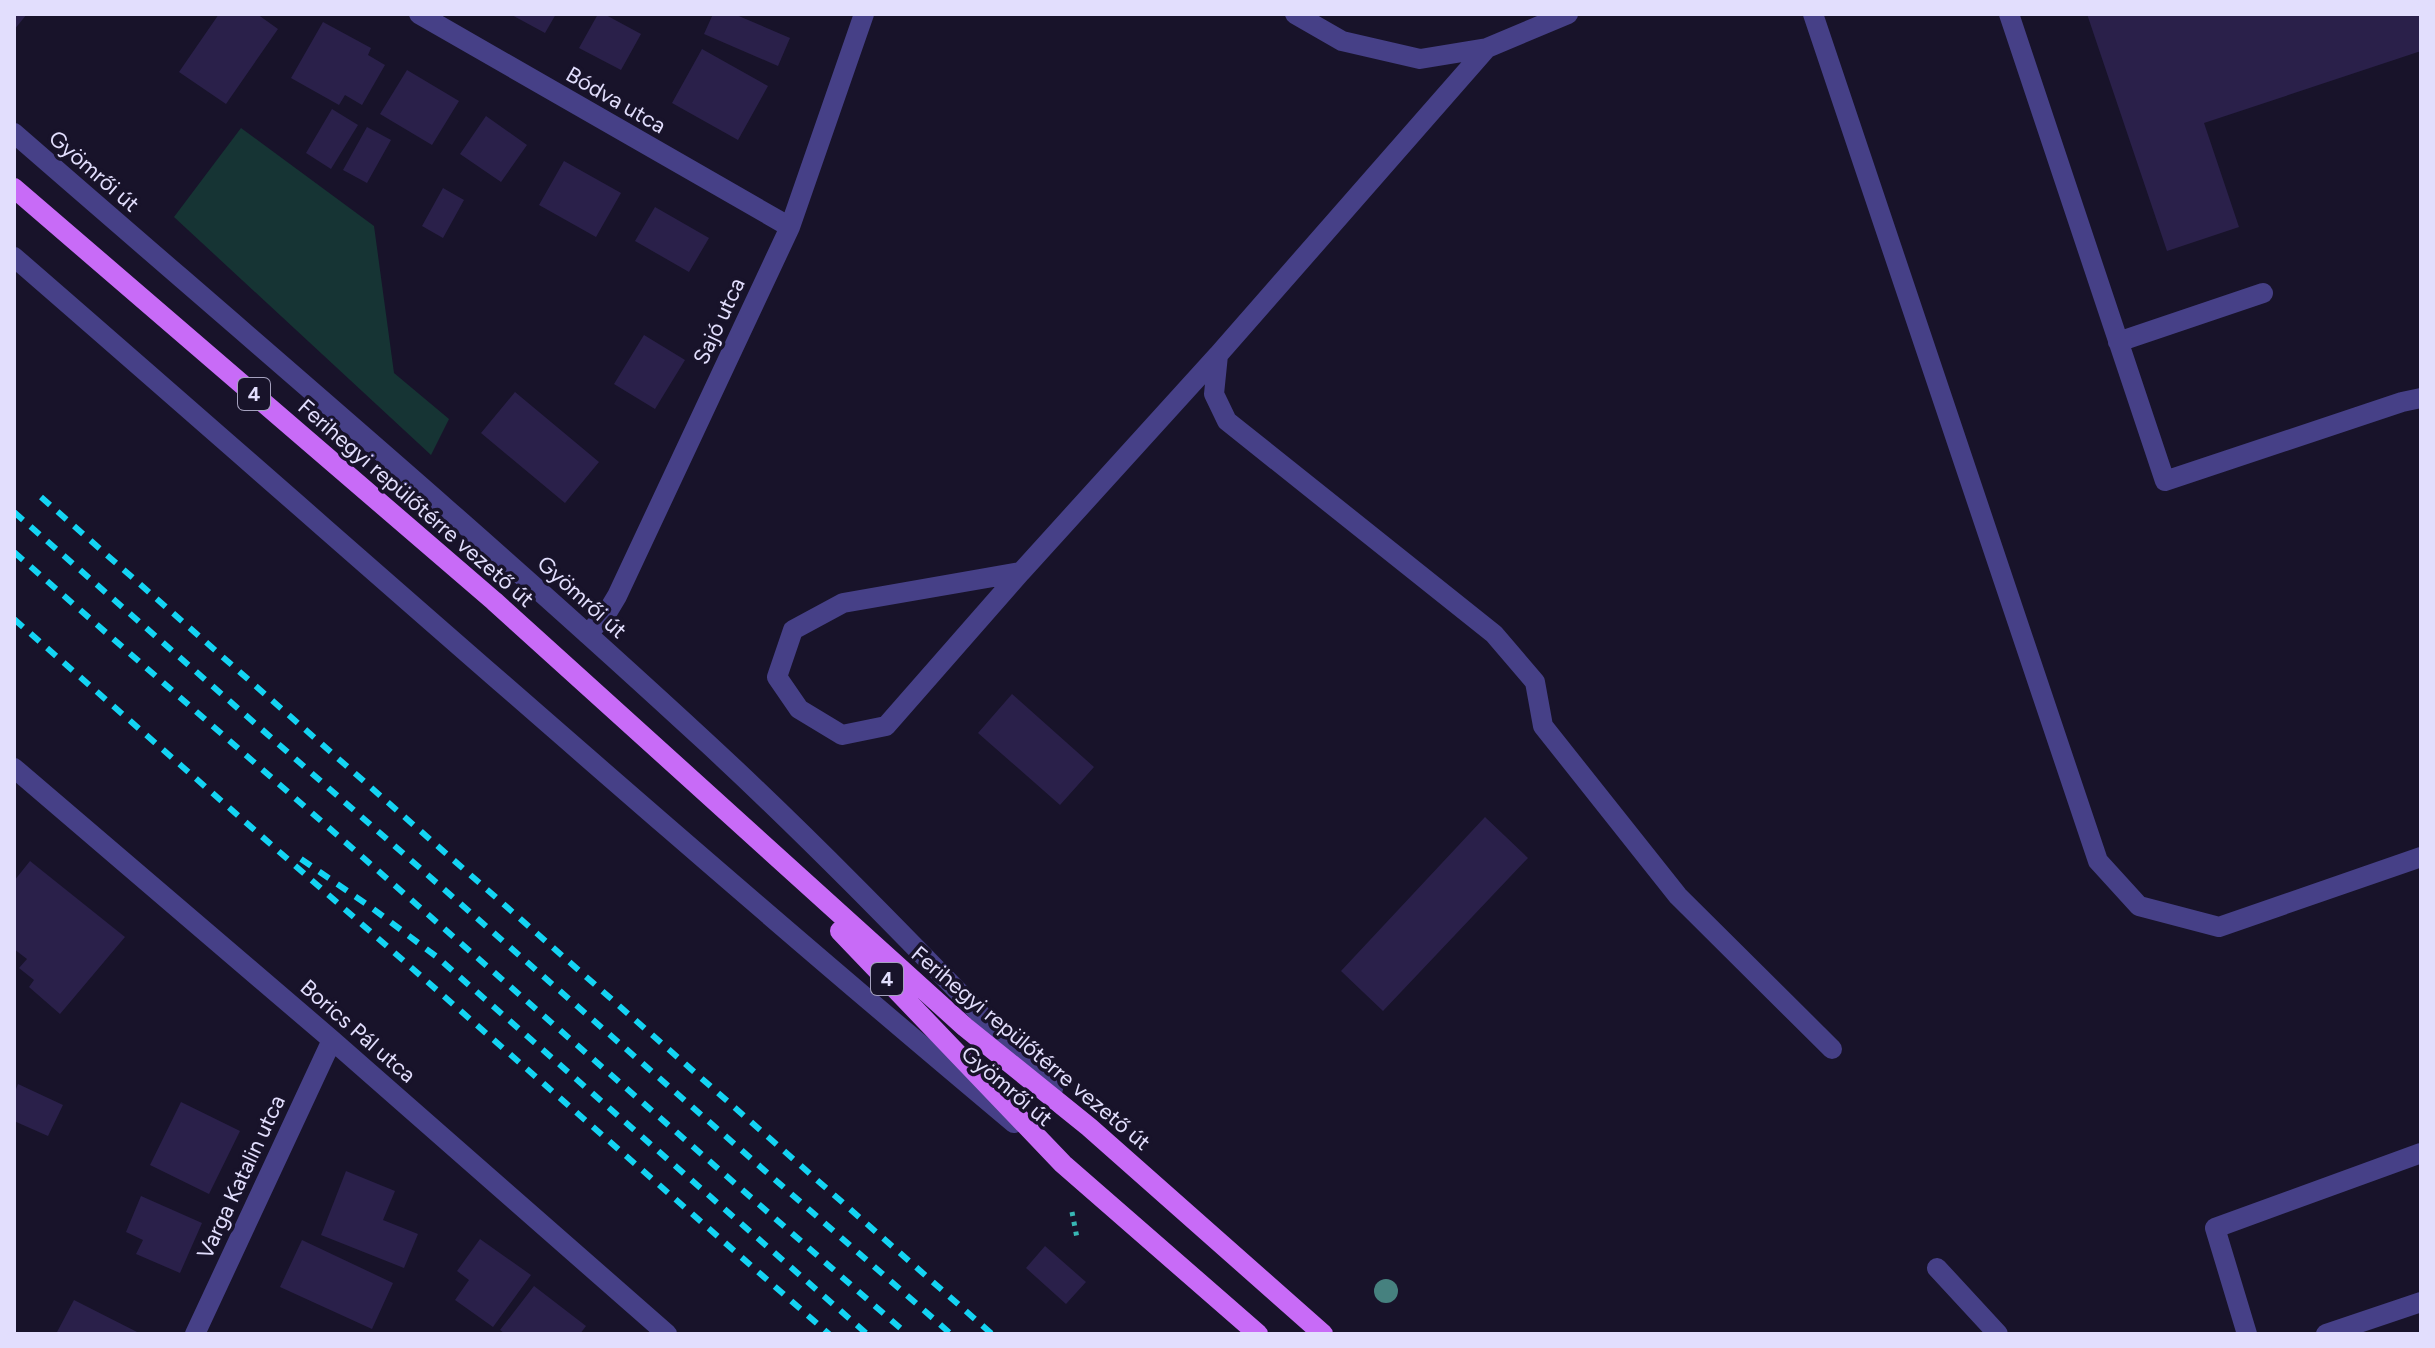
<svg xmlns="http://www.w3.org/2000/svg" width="2435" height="1348" font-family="Figtree,sans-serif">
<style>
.green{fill:#163434}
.building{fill:#2a204a}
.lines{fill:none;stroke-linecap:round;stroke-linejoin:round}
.path{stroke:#38b7b4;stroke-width:5;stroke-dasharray:4 6;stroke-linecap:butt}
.minor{stroke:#464087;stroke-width:20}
.major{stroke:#c86bf7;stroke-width:20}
.rail{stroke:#14d4f3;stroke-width:6;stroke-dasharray:12 10;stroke-linecap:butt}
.tree{fill:#46817f}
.labels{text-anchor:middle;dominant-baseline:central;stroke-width:7;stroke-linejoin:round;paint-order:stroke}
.shield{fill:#18132a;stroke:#a5a1be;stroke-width:2}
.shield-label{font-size:20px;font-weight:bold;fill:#e2defd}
.street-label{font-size:22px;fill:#e2defd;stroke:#18132a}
</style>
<rect width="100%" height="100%" fill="#18132a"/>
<!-- green -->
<path class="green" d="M241 128 374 226 394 373 449 419 431 455 174 217Z"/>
<!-- building -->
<path class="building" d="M14 14H27L14 30Z
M219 14H257L278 29 226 104 179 72Z
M510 14H556L545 33Z
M598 14H604L641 34 621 70 579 48Z
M713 14H734L790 38 778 66 704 34Z
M2087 14H2421V51L2204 123 2239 227 2167 251Z
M323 22 371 48 368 55 385 65 362 105 345 95 339 105 291 78Z
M702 49 768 86 738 140 672 103Z
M407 70 459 101 432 145 380 114Z
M332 109 358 125 331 169 306 153Z
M486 116 527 145 501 182 460 154Z
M367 127 391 140 367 183 343 170Z
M564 161 621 193 596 237 539 205Z
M443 188 464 200 443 238 422 226Z
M655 207 709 238 689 272 635 241Z
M644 335 685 360 655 409 614 384Z
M515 392 599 462 565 503 481 433Z
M1012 694 1094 767 1060 805 978 733Z
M1485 817 1528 858 1383 1011 1341 971Z
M30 861 125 937 60 1014 29 987 34 980 19 968 27 959 14 949V881Z
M18 1084 63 1105 48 1136 14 1121V1094Z
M181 1102 240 1131 209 1194 150 1165Z
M346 1171 395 1191 383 1220 418 1234 404 1268 321 1235Z
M141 1196 202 1223 180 1273 136 1254 143 1240 126 1232Z
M480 1239 531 1275 493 1327 455 1300 469 1280 457 1271Z
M302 1240 393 1283 372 1329 280 1287Z
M1045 1246 1086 1282 1066 1304 1026 1268Z
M534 1286 586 1326 580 1334H505L500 1330Z
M74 1300 141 1334H56Z"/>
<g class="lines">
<!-- path -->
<path class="path" d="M1072 1212 1077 1238"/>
<!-- minor -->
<path class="minor" d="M419 14 790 227
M1295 14 1342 41 1420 59 1487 48 1568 14
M1813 14 2098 861 2139 906 2219 927 2421 857
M2009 14 2165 481 2402 402 2421 398
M1487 48 1218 355 1214 394 1227 421 1494 634 1535 682 1543 726 1678 896 1832 1049
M14 133C246 335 481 534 707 743 827 854 940 973 1053 1089
M14 257C347 546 676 840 1014 1123
M2118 342 2263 293
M1021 572 886 726 842 735 799 709 777 677 793 630 843 603 1021 572 1218 355
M587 634 605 616 617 596 790 227 864 14
M14 768 332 1040 667 1334
M1937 1268 1998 1334
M195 1334 332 1040
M2247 1334 2215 1228 2421 1153
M2326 1334 2421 1302"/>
<!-- major -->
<path class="major" d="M14 188 494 601 965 1027 1089 1127 1323 1334
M840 931 1063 1164 1258 1334"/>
<!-- rail -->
<path class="rail" d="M41 497 992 1334
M14 512 951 1334
M14 552 907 1334
M14 619 829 1334
M301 859 372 908 437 957 867 1334"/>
</g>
<!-- trees -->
<circle class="tree" cx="1386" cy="1291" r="12"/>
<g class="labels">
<!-- shield labels -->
<g class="shield">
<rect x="238" y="378" width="32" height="32" rx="6"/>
<rect x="871" y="963" width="32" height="32" rx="6"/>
</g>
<g class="shield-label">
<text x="254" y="394">4</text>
<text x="887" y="979">4</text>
</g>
<!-- street labels -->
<g class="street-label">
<text transform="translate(616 100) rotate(30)">Bódva utca</text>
<text transform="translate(94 171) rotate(41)">Gyömrői út</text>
<text transform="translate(719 321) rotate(-65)">Sajó utca</text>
<text transform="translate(416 503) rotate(41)">Ferihegyi repülőtérre vezető út</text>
<text transform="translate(582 597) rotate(42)">Gyömrői út</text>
<text transform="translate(358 1031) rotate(41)">Borics Pál utca</text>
<text transform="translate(1031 1048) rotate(40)">Ferihegyi repülőtérre vezető út</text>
<text transform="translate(1007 1086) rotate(40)">Gyömrői út</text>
<text transform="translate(241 1177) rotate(-65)">Varga Katalin utca</text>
</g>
</g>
<!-- border -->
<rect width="2435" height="1348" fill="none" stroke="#e2defd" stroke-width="32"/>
</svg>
